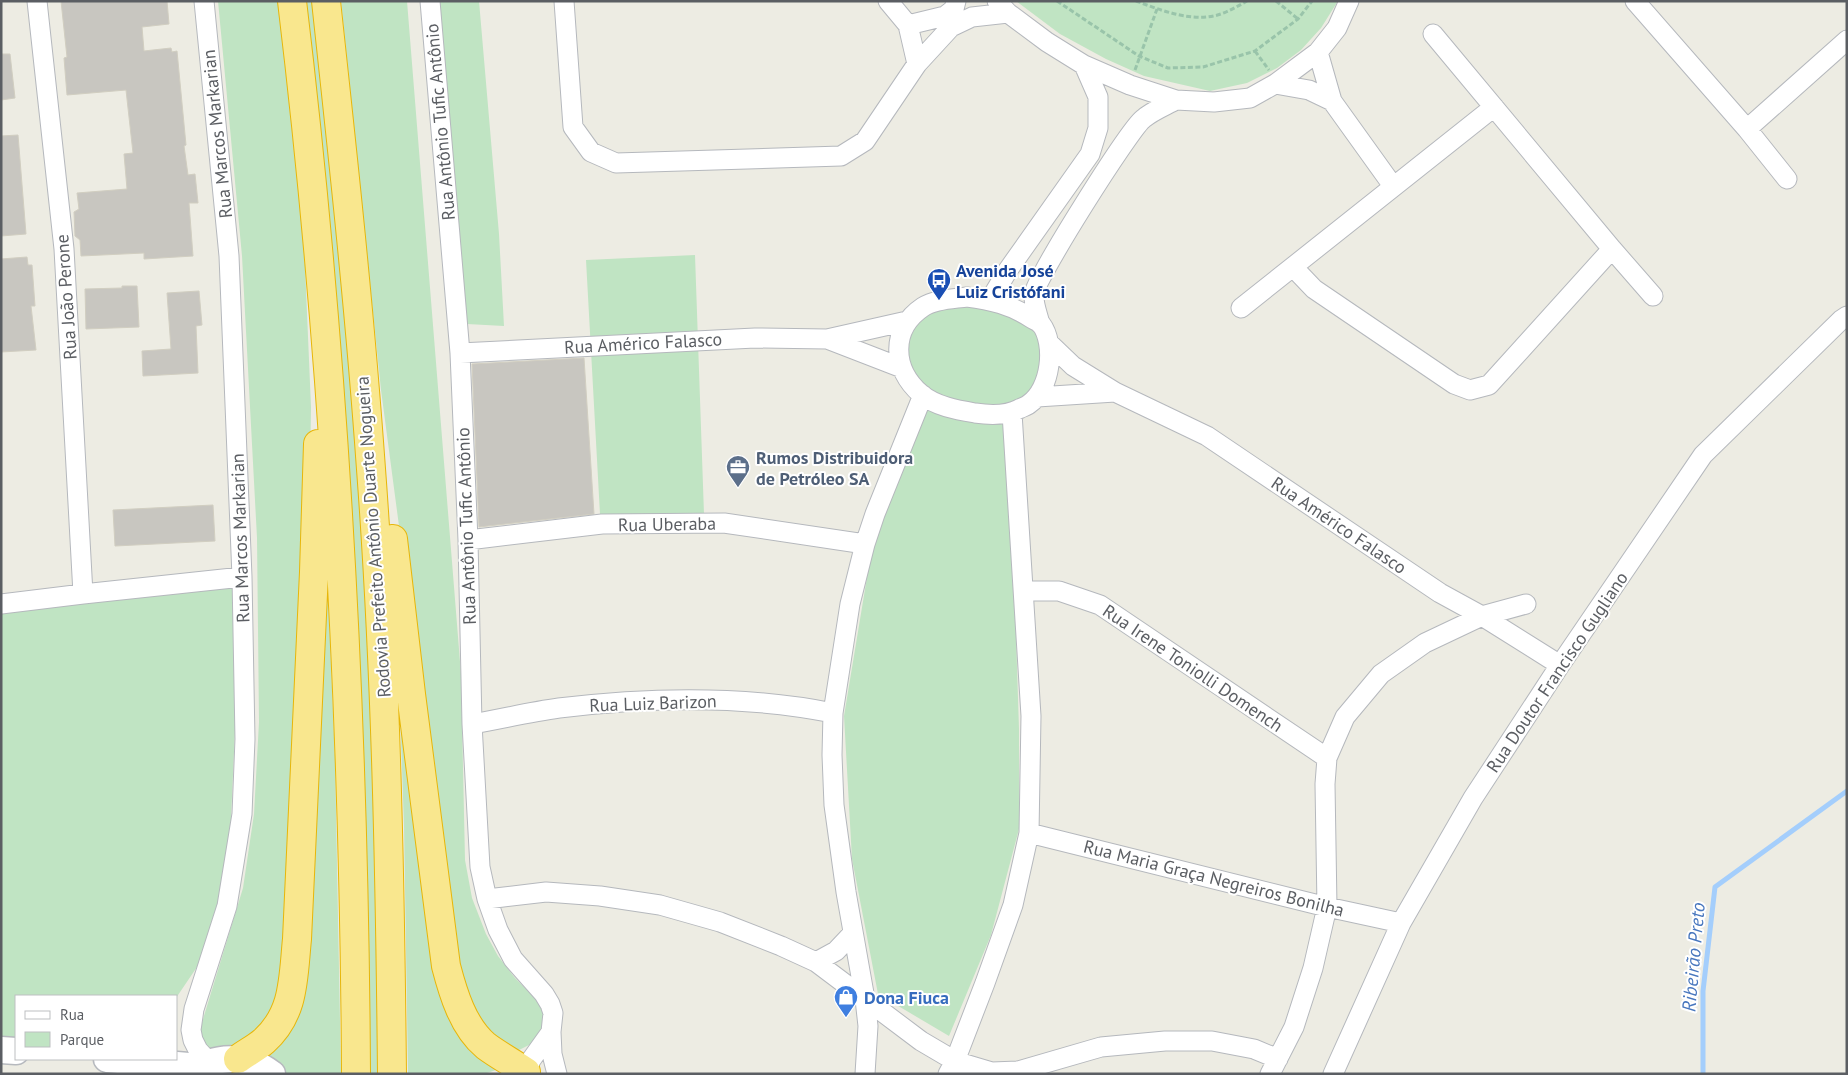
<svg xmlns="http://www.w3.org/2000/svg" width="1848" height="1075" font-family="'PT Sans',sans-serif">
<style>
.green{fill:#c0e4c3}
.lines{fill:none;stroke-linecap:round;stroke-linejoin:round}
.stream{stroke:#a4cefc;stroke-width:5}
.building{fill:#c8c6c0;stroke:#d1cec1}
.minor-casing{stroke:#b5b8bd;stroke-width:21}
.secondary-casing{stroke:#b6b9be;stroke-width:29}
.motorway-casing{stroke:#e7b609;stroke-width:30}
.path{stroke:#99c4aa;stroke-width:3;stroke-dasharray:5 2.5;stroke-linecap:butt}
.minor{stroke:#fff;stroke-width:19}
.secondary{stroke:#fff;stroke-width:26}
.motorway{stroke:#f9e78e;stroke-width:28}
.labels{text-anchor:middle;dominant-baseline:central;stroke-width:4;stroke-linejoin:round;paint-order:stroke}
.street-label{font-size:18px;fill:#5b5e63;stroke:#fff}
.transit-label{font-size:18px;font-weight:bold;fill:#164399;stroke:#fff;text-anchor:start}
.service-label{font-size:18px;font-weight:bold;fill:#4e5e75;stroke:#fff;text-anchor:start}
.shop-label{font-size:18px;font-weight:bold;fill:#366cbe;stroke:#fff;text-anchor:start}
.water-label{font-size:19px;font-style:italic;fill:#4877be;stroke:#fff}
</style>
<rect width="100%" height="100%" fill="#edece3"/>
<!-- green -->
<path class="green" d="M218 1H278L304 242 311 407 309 541 288 969 277 1011 237 1049 212 1051 204 1046 200 1037V1029L243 888 254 814 259 722 257 538 242 256Z
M305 1H318L325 65 372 638 382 1074H369Z
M341 1H407L461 674 465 860 472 898 486 934 498 956 515 978 538 1001 543 1012V1024L540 1036 531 1044 519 1050H508L497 1044 463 995 444 866 381 390Z
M439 1H479L499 234 504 326 467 324Z
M1016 1H1338L1321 28 1301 50 1277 68 1247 83 1210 91 1144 76 1106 59 1060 34Z
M695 255 704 514H600L586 260Z
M992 304 1037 326 1045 344 1033 395 1011 408 963 407 926 393 906 363 905 335 925 309Z
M926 410 967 422H1003L1015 605 1019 729V829L991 935 949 1036 878 994 852 859 844 716 872 547Z
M327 570 335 758 341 1074H282L263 1060 280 1034Z
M242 577 227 906 197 967 176 998V996H16V1051L1 1050V604Z
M397 627 435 962 502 1068 484 1074H408L404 826Z"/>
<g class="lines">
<!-- stream -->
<path class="stream" d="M1703 1074V991L1715 887 1847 791"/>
</g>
<!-- building -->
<path class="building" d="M61 1H167L169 24 142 27 144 51 171 48 172 52 177 51 186 145 184 146 188 175 195 174 198 203H189L193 256 144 259V253L81 256 80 240 75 236 74 212 79 209 77 193 127 189 124 154 133 153 126 90 67 95 64 58 67 57Z
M1 54H10L15 98 1 100Z
M18 135 26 234 1 236V136Z
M27 257 28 265H32L35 306H31L36 350 1 352V259Z
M122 286H137L139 327 86 329 85 289 122 288Z
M199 291 202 325 196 326 198 373 143 376 142 351 171 349 167 293Z
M584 358 594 514 479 527 472 364Z
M213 505 215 541 115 546 113 510Z"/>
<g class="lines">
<!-- minor casing -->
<g class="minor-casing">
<path id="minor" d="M37 1 64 249 83 594
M204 1 229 256 242 577 245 739 242 814 227 906 194 1009 191 1030 193 1040 198 1050 210 1063
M430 1 460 353 468 540 472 724 480 867 487 899 498 930 513 959 544 994 550 1004 553 1013 551 1032 552 1054 557 1074
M564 1 573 127 591 152 616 163 841 156 865 141 917 64 908 25 888 1
M997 1 1008 13 1047 42 1084 65 1130 85 1176 100 1214 102 1250 98 1275 84 1318 52 1337 28 1349 1
M1635 1 1747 129 1787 179
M908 25 945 16 954 9 956 1
M1433 34 1612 249 1653 296
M1318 52 1332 101 1393 186
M917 64 951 27 972 17 1008 13
M1275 84 1309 90 1332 101
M1747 129 1847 40
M1293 267 1314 289 1454 384 1470 390 1489 385 1612 249
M967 297C991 300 1011 305 1031 318 1034 320 1039 322 1041 324 1056 344 1051 389 1029 404 1027 406 1023 407 1019 409 1006 416 989 415 975 413 957 410 935 406 921 394 892 369 890 329 923 307 935 299 953 299 967 297Z
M990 300 1008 270 1090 154 1098 128V97L1084 65
M1241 308 1494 107
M1040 324C1038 315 1033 303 1034 294 1035 279 1129 130 1143 119 1152 111 1165 106 1176 100
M827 339 902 368
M1049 343 1073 366 1115 392 1207 436 1440 593 1482 616 1560 665
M460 353 755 338 827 339 907 321
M1037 397 1115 392
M468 540 602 524 724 523 865 544
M1024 591H1059L1100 605 1327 758
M1 604 83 594 242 577
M472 724C501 719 530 712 559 708 650 697 743 695 833 713
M1029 833 1327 907 1401 923
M487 899 546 892 600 896 660 905 720 922 781 946 816 962 921 1041 955 1061 992 1072 1018 1071 1101 1047 1165 1041H1212L1254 1049 1278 1059
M816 962 836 951 853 933
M526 1072 531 1060 551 1032
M865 1074 868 1026 865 999 846 892 834 805 832 755 833 713 850 604 865 544 875 514 923 395
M948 1074 955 1061 985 983 1013 905 1029 833 1031 716 1012 413
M1270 1074 1294 1027 1313 968 1327 907 1325 784 1327 758 1345 717 1381 674 1425 643 1482 616 1526 604
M1333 1074 1401 923 1473 798 1560 665 1703 455 1841 320 1847 316"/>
</g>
<!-- secondary casing -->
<g class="secondary-casing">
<path id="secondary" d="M1 1050 16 1051
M107 1059 200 1067
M193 1074C215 1053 249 1056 272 1074"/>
</g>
<!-- motorway casing -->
<g class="motorway-casing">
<path id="motorway" d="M292 1C335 357 354 716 356 1074
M326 1C343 157 360 313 371 469 386 670 390 872 392 1074
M393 539 411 694 446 966C453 993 463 1027 486 1046 498 1055 513 1063 526 1072
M238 1059C246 1053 256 1048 264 1041 295 1013 293 978 297 939L314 572 318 444"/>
</g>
<!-- path -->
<path class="path" d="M1057 1 1139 56 1168 68 1203 67 1255 51 1298 19 1312 1
M1136 1C1163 11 1197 25 1226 12 1233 9 1240 5 1247 1
M1276 1 1298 19
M1255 51 1269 70
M1135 70 1157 9"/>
<!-- minor -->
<use href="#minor" class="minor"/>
<!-- secondary -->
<use href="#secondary" class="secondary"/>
<!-- motorway -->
<use href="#motorway" class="motorway"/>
</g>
<!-- icons -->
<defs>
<g id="bus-pin" transform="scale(1.25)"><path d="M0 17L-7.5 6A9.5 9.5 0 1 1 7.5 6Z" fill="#1a4fb4" stroke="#fff"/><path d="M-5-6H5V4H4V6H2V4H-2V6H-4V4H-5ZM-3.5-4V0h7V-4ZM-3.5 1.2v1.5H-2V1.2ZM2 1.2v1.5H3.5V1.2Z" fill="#fff"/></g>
<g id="office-pin" transform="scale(1.25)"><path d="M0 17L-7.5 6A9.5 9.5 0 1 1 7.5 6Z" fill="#5c6f8a" stroke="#fff"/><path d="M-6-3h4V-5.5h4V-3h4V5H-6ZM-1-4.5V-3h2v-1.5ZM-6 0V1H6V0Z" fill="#fff"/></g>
<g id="shop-pin" transform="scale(1.25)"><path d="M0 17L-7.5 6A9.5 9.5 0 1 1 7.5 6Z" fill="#3f7fe0" stroke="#fff"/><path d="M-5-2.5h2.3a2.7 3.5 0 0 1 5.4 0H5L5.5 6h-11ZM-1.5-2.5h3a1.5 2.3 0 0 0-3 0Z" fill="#fff"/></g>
</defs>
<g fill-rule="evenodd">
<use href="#bus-pin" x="939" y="280"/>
<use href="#office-pin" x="738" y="467"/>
<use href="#shop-pin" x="846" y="997"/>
</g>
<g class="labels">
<!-- street labels -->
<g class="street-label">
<text transform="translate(440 122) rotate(-95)">Rua Antônio Tufic Antônio</text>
<text transform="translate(217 134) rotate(-96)">Rua Marcos Markarian</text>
<text transform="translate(66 297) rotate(-94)">Rua João Perone</text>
<text transform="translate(643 343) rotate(-3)">Rua Américo Falasco</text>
<text transform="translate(667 524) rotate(-1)">Rua Uberaba</text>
<text transform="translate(1339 525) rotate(34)">Rua Américo Falasco</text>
<text transform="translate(466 526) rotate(-92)">Rua Antônio Tufic Antônio</text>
<text transform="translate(373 537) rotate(-94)">Rodovia Prefeito Antônio Duarte Nogueira</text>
<text transform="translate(240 538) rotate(-92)">Rua Marcos Markarian</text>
<text transform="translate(1193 668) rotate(34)">Rua Irene Toniolli Domench</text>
<text transform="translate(1557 672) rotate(-56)">Rua Doutor Francisco Gugliano</text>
<text transform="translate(653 703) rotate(-2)">Rua Luiz Barizon</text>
<text transform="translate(1214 878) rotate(14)">Rua Maria Graça Negreiros Bonilha</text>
</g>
<!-- transit labels -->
<g class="transit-label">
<text x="956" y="270">Avenida José<tspan x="956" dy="21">Luiz Cristófani</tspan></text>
</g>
<!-- service labels -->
<g class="service-label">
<text x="756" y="457">Rumos Distribuidora<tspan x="756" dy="21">de Petróleo SA</tspan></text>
</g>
<!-- shop labels -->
<g class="shop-label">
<text x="864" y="997">Dona Fiuca</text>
</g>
<!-- water labels -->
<g class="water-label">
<text transform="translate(1693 957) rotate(-85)">Ribeirão Preto</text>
</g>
</g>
<!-- border -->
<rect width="1848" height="1075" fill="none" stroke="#5b5e63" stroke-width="5"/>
<!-- legend -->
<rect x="15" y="995" width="162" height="65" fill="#ffffff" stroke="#bdbfc1"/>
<rect x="25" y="1011" width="25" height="8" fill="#ffffff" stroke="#bdbfc1"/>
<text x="60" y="1020" font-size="15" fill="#5b5e63">Rua</text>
<rect x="25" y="1032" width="25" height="15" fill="#c0e4c3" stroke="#bdbfc1"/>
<text x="60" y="1045" font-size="15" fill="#5b5e63">Parque</text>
</svg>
